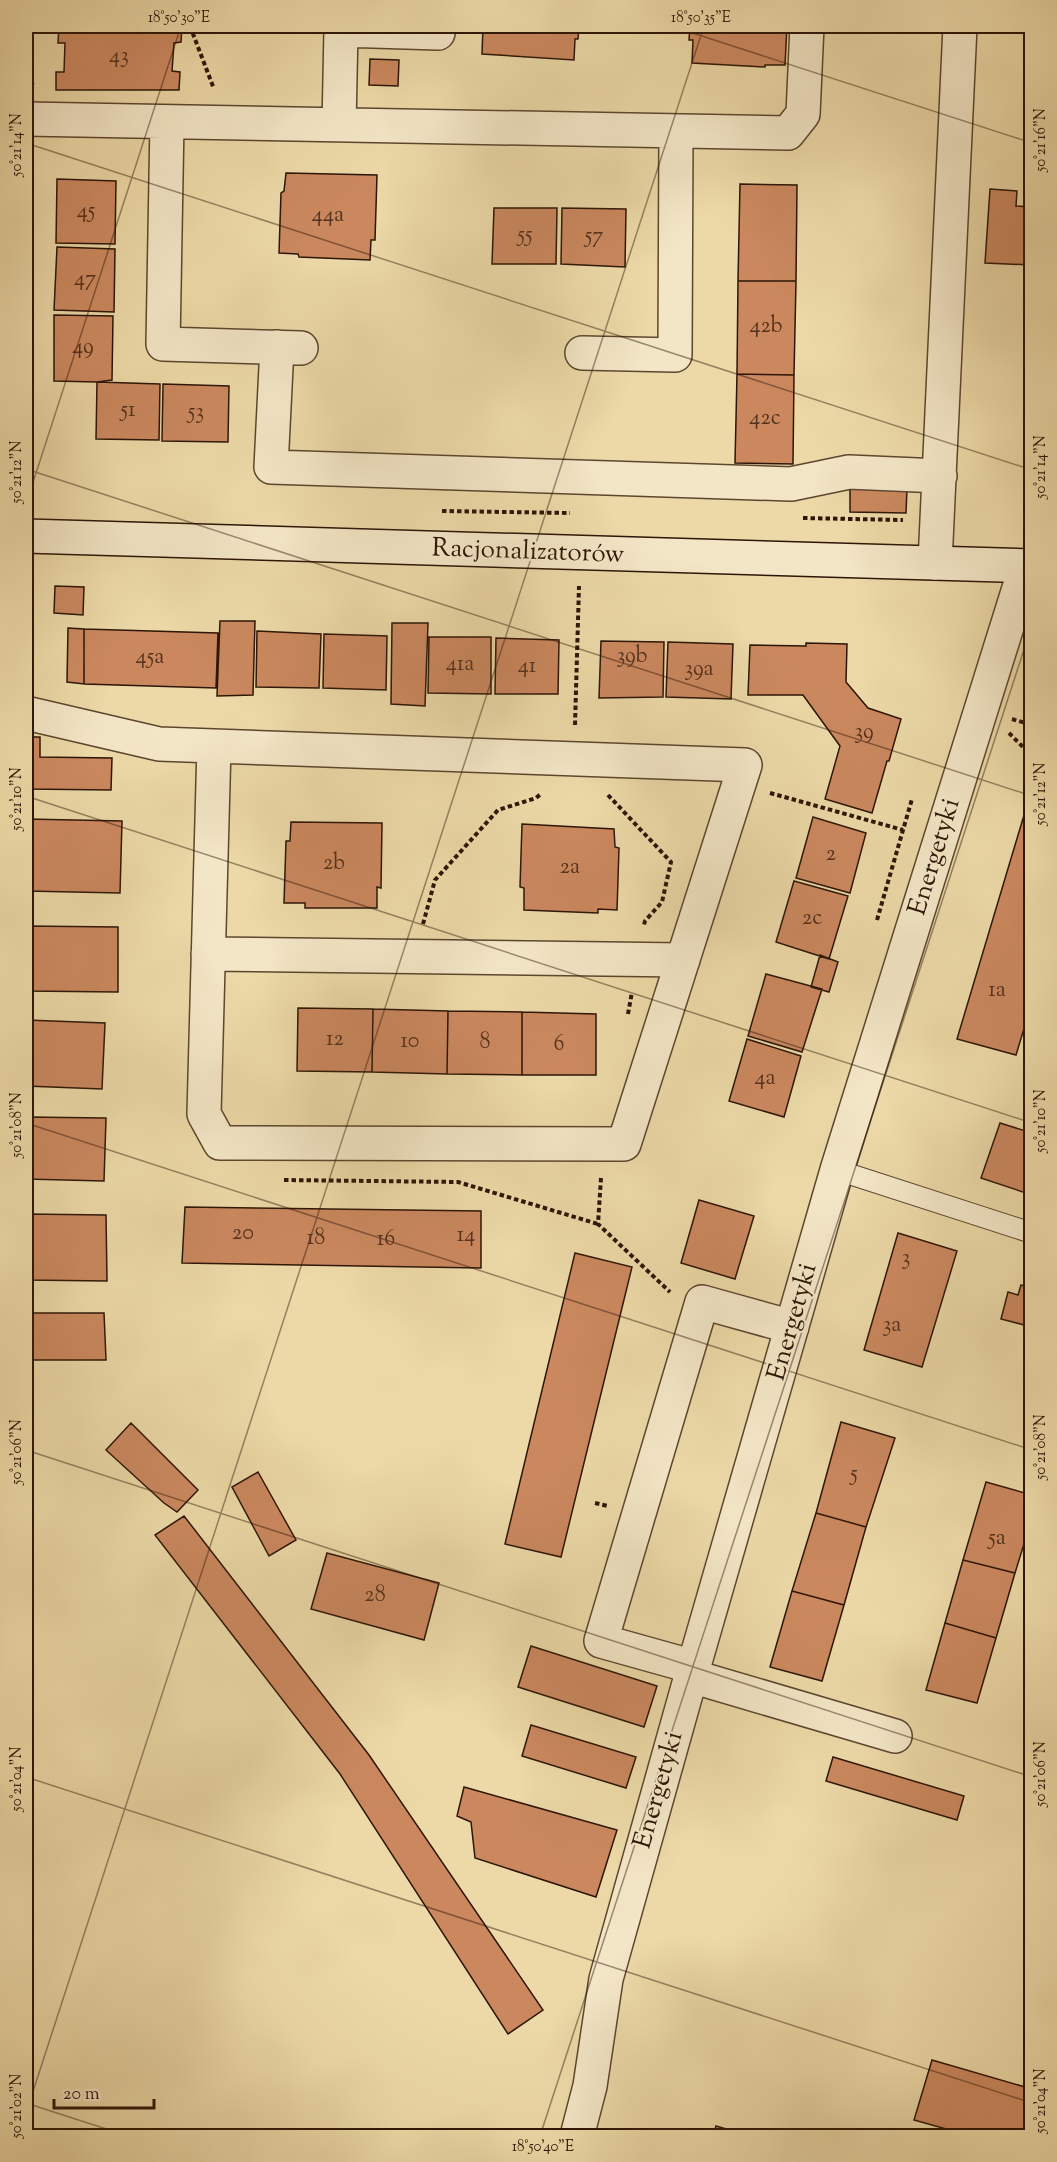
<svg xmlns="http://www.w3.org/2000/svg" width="1057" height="2162" font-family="'Sorts Mill Goudy',serif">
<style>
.building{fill:#cb885f;stroke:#2d1507;stroke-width:1.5}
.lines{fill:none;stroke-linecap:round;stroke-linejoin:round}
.lane-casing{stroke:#5d462f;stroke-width:22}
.street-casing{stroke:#5d462f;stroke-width:36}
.secondary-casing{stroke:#2d1507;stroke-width:36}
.path{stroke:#2d1507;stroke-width:4;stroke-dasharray:4.5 3;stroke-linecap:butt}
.lane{stroke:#f3e6c6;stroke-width:20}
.street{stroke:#f3e6c6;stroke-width:33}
.secondary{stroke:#f3e6c6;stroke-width:33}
.ticks{fill:none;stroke:#2d1507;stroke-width:1.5;stroke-opacity:0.45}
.labels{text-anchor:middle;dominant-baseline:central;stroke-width:4.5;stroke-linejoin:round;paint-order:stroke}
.number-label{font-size:22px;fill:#54321d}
.street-label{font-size:26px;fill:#2d1507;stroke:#f3e6c6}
.neatline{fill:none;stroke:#2d1507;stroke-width:2}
.ticks-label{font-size:15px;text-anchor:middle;fill:#2d1507}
</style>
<rect width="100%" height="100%" fill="#ecd9a7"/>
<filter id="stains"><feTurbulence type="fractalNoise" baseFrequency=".00333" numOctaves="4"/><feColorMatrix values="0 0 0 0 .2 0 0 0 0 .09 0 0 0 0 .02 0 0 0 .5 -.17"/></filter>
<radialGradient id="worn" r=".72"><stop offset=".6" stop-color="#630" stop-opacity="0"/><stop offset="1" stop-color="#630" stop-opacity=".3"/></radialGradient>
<!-- building -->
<path class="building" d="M59 26H182L181 42 174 43 172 71 180 72 179 90H56V72H64L65 43H58Z
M483 26H579L578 39H575L574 60 482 54Z
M690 26H787L785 65H765V67L692 63 693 40H689Z
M370 59 399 60 398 86 369 85Z
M286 173 377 175 375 240H371L370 260 299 257 298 254 279 253 281 193 284 191Z
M57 179 116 181 115 244 56 243Z
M740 184 797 185 796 281H738Z
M990 189 1017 191 1016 206 1032 207V265L985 263Z
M494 208H557L556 264H492Z
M562 208 626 209 625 267 561 264Z
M57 247 115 249 114 312 54 310Z
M738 281H796L794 375 737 374Z
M54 315 113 316 112 380 97 382 54 381Z
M737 374 794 375 793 464 735 463Z
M97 382 160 384 159 440 96 439Z
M163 384 229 386 228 442 162 441Z
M850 488 907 489 906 513 850 512Z
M55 586 84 587 83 615 54 613Z
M220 621H255L253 695 217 696Z
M392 623H428L425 706 391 704Z
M68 628 84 629V684L67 682Z
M84 629 218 633 216 688 84 684Z
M257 631 321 634 319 688 256 687Z
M324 634 387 636 386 690 323 688Z
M429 637H491V694L428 693Z
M496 638 559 640 558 694H495Z
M601 641 664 642 663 697 599 698Z
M668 642 733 644 731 699 666 697Z
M806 643 847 644 846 682 868 708 901 719 889 761H887L872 813 825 799 840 746 803 695H748L750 645 806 646Z
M26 737H40V757L112 758 111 790 26 789Z
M1027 805 1032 806V1002L1016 1055 957 1039Z
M813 817 866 833 850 893 796 878Z
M26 819 122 821 120 893 26 891Z
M291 822 382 823 381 888 377 887V908H305V903H284L286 841H290Z
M522 824 614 829 615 847 619 848 617 910 598 909V913L524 910V888L520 887Z
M794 881 848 896 829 959 776 942Z
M26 926 118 927V992L26 991Z
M820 955 838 962 829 992 811 987Z
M766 974 822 989 802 1052 748 1036Z
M298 1008 373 1009 372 1072 297 1071Z
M373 1009 448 1011 447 1074 372 1072Z
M448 1011 522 1012V1075L447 1074Z
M522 1012 596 1014V1075H522Z
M26 1020 105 1023 102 1089 26 1086Z
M747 1039 801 1056 784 1117 729 1101Z
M26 1117 106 1118 104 1181 26 1179Z
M1000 1123 1032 1133V1195L981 1178Z
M699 1200 754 1216 735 1279 681 1263Z
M185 1207 481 1211V1268L182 1263Z
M26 1214 106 1215 107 1281 26 1280Z
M898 1233 957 1251 922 1367 864 1350Z
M575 1253 632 1267 561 1557 505 1544Z
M1021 1285 1032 1288V1327L1001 1319 1008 1292 1018 1295Z
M26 1313H104L106 1360H26Z
M841 1422 895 1438 866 1527 816 1513Z
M131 1423 198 1490 177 1512 164 1503 106 1450Z
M258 1472 296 1540 269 1556 232 1487Z
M986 1482 1032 1495V1518L1015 1573 963 1560Z
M816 1513 866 1527 844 1605 792 1591Z
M184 1516 369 1755 543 2010 508 2034 340 1774 155 1535Z
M327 1553 439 1583 424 1640 311 1609Z
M963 1560 1015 1573 996 1638 945 1623Z
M792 1591 844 1605 822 1681 770 1667Z
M945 1623 996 1638 977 1703 926 1690Z
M531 1646 657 1686 644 1727 518 1687Z
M531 1725 636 1757 626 1788 522 1756Z
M833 1757 964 1796 957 1820 826 1781Z
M464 1787 617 1830 596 1897 475 1858 471 1822 457 1816Z
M932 2060 1032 2089V2136H971L914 2120Z
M716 2126 751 2136H713Z"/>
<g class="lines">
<!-- lane casing -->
<g class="lane-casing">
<path id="lane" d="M837 1170 1032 1233"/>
</g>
<!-- street casing -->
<g class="street-casing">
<path id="street" d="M26 119 788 133 803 114 807 26
M167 122 163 344 301 348
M339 125 341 30 438 33 439 26
M277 347 271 467 791 484 849 472 940 476
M582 353 675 355 676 132
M935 563 960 26
M26 713 159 744 214 746 745 765 624 1144 220 1143 204 1114 214 746
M208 954 683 960
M694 1667 601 1641 702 1302 792 1327
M691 1676 895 1736
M577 2136 590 2086 606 1979 691 1676 837 1170 1026 566"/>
</g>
<!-- secondary casing -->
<g class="secondary-casing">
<path id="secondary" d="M26 536 1032 566"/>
</g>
<!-- path -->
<path class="path" d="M190 26 214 89
M26 75 34 86
M442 511 570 513
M803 518 903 520
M1012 719 1032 725
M575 725 579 586
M1009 733 1032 756
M770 793 903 830
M608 795 671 862 662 902 645 921 644 925
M877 920 912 799
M423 924 435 880 498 810 536 798 542 793
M628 1014 632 992
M601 1178 598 1224 670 1292
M284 1180 458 1182 598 1224
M595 1503 608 1506"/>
<!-- lane -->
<use href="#lane" class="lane"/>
<!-- street -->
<use href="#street" class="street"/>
<!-- secondary -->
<use href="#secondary" class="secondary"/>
</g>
<!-- ticks -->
<path class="ticks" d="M671 26 1032 143M26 143 1032 470M26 469 1032 796M26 504 181 26M26 796 1032 1123M26 1123 1032 1450M26 1450 1032 1777M26 1777 1032 2103M26 2103 128 2136M26 2113 704 26M540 2136 1032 625"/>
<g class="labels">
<!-- number labels -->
<g class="number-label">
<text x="119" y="57">43</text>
<text x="86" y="212">45</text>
<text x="328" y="216">44a</text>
<text x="525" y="236">55</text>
<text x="594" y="237">57</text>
<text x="85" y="280">47</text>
<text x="766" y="327">42b</text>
<text x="83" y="348">49</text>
<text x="128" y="411">51</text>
<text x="196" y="413">53</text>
<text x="765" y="419">42c</text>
<text x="632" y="657">39b</text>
<text x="150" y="658">45a</text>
<text x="460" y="665">41a</text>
<text x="527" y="667">41</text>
<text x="699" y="670">39a</text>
<text x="864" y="733">39</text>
<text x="831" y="855">2</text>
<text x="334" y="864">2b</text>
<text x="570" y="868">2a</text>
<text x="812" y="919">2c</text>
<text x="997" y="991">1a</text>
<text x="335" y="1040">12</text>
<text x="410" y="1042">10</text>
<text x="485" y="1043">8</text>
<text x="559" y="1045">6</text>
<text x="765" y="1079">4a</text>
<text x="243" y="1234">20</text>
<text x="466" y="1236">14</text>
<text x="316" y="1239">18</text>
<text x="386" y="1240">16</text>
<text x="906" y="1259">3</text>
<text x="892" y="1326">3a</text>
<text x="854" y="1475">5</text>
<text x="997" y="1539">5a</text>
<text x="375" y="1596">28</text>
</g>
<!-- street labels -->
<g class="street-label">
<text transform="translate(528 552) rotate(2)">Racjonalizatorów</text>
<text transform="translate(935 857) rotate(-73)">Energetyki</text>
<text transform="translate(793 1322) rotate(-74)">Energetyki</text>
<text transform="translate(659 1790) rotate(-74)">Energetyki</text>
</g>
</g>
<!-- margin -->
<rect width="1057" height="2162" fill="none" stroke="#ecd9a7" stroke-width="66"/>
<!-- scale -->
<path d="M54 2099v9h100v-9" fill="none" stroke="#2d1507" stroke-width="3"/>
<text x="63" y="2099" font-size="18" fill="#2d1507" stroke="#f3e6c6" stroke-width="4.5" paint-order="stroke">20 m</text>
<rect x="33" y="33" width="991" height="2096" class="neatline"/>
<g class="ticks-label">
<text x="179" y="22">18°50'30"E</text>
<text x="701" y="22">18°50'35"E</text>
<text transform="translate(1040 140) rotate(-90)" y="5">50°21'16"N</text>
<text transform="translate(16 145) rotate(-90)" y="5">50°21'14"N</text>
<text transform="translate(1040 467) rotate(-90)" y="5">50°21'14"N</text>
<text transform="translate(16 472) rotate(-90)" y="5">50°21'12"N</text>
<text transform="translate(1040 794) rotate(-90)" y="5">50°21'12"N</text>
<text transform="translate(16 799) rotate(-90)" y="5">50°21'10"N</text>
<text transform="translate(1040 1121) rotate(-90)" y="5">50°21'10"N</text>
<text transform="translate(16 1125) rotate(-90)" y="5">50°21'08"N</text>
<text transform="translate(1040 1447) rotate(-90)" y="5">50°21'08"N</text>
<text transform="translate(16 1452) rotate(-90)" y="5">50°21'06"N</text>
<text transform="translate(1040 1774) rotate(-90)" y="5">50°21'06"N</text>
<text transform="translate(16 1779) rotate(-90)" y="5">50°21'04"N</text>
<text transform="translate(1040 2101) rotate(-90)" y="5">50°21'04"N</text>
<text transform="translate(16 2106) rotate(-90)" y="5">50°21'02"N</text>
<text x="543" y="2151">18°50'40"E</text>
</g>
<rect width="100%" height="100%" filter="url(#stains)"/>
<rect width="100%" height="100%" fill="url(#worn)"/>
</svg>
